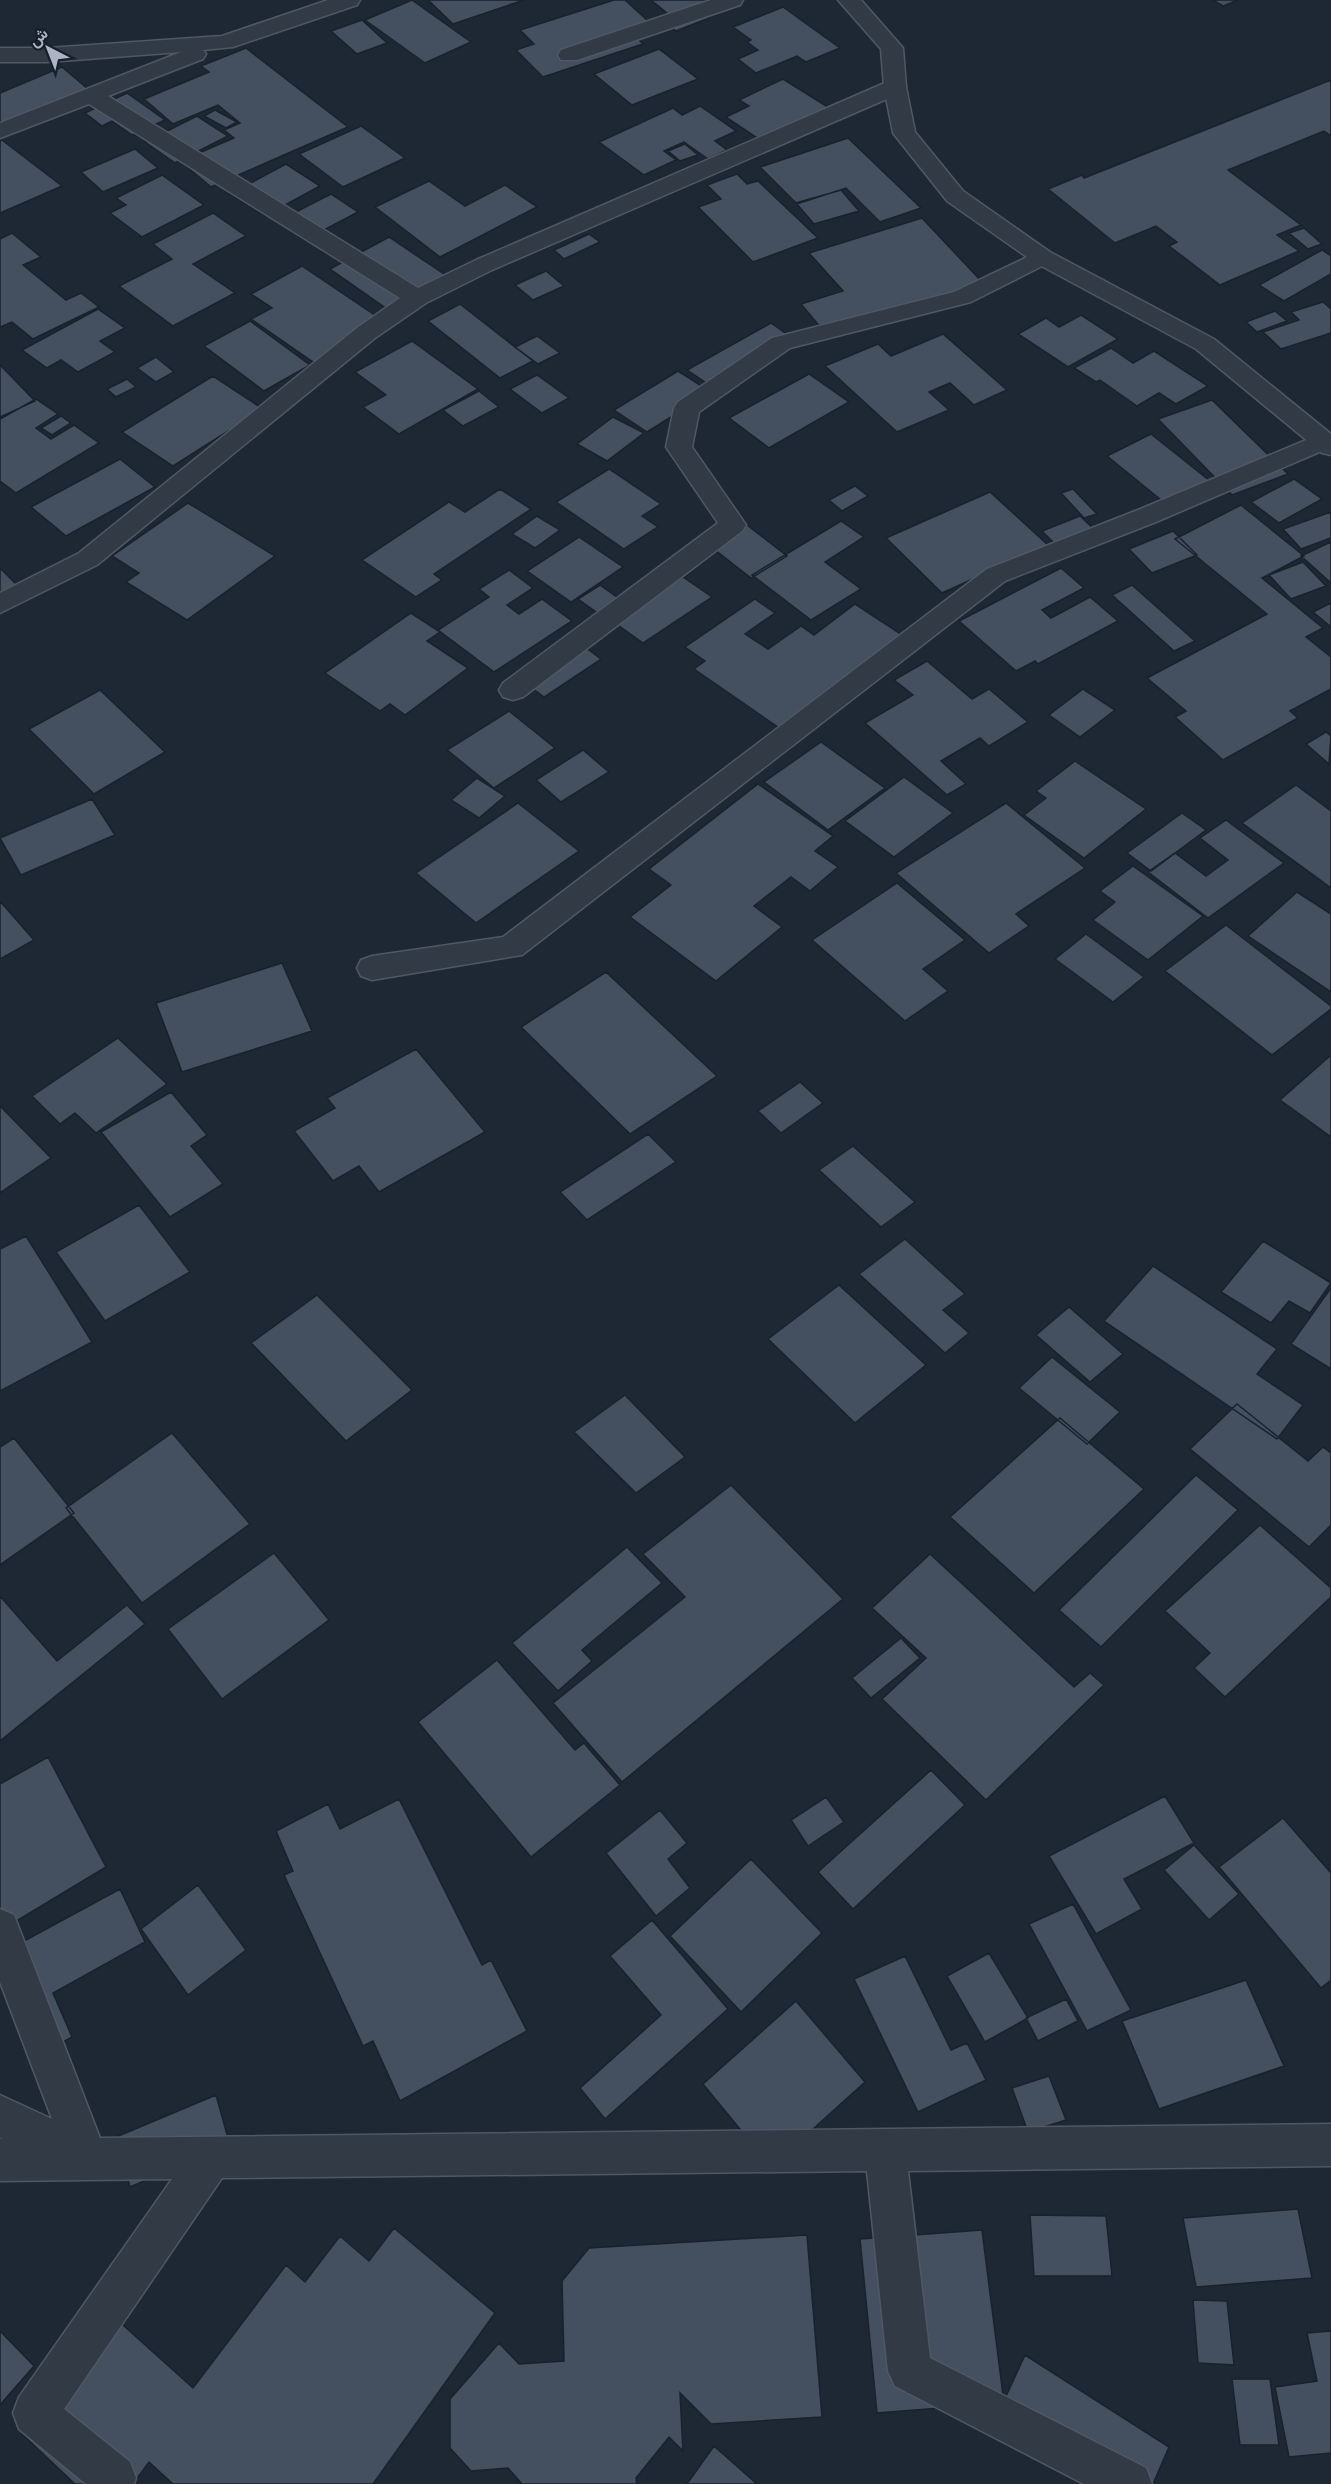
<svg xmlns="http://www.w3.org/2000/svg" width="1331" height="2484" font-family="'Noto Sans',Vazirmatn,sans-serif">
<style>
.building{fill:#444f5f;stroke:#19212c;stroke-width:1.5}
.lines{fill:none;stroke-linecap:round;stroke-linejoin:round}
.minor-casing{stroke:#4f5864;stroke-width:3}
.tertiary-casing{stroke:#4f5864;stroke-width:3}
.minor{fill:#313a45;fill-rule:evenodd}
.tertiary{fill:#313a45;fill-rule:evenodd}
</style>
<rect width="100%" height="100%" fill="#1e2835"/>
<!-- building -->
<path class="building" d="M412 0 471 42 425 63 365 20Z
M428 0H524L453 24Z
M614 0H625L658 30 636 37 643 44 543 77 516 50 534 44 520 30Z
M651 0H720L673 18Z
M1213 0H1238L1223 6Z
M783 7 840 48 806 62 797 56 756 73 738 59 758 50 747 42 751 40 733 27Z
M697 10 709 18 676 31 665 23Z
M362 20 387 43 357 54 331 31Z
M246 48 348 127 211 187 180 161 234 138 224 130 240 123 218 105 173 124 144 99 209 72 201 66Z
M659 49 698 79 632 105 594 74Z
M62 67 88 89 0 132V93Z
M783 79 831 109 765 143 726 117 749 106 739 100Z
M1331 80V136L1324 131 1228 170 1301 225 1277 235 1299 251 1220 285 1169 246 1177 242 1156 226 1115 243 1048 189 1082 175 1084 178Z
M127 93 165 120 132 135 112 121 102 126 85 113Z
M700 106 736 131 715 141 727 150 708 159 684 142 664 151 676 160 644 175 599 142 673 108 682 115Z
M215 110 237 122 226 128 204 116Z
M197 116 228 136 175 163 145 142Z
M361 126 405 158 343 187 299 154Z
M848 138 921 208 880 222 846 188 797 204 760 167Z
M2 140 62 186 0 213V141Z
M685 144 698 155 680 161 668 151Z
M135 149 158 168 103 192 81 172Z
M286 164 320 186 265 216 230 194Z
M737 174 747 184 758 181 818 238 753 262 698 207 721 199 707 185Z
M162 175 204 205 142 237 110 213 126 205 116 198Z
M429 181 465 206 505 185 537 207 440 257 375 207Z
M841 190 859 211 814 224 796 203Z
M331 194 358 212 305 240 278 221Z
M213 213 246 236 193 264 235 293 173 326 119 286 172 259 153 244Z
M922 218 984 284 826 334 801 304 843 291 809 253Z
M1304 228 1322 244 1308 249 1289 233Z
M12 233 41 257 23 265 66 300 81 293 99 307 33 339 12 322 0 327V239Z
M589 234 600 242 564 259 554 250Z
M389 237 450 278 390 311 330 269Z
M1322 250 1331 256V274L1284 301 1259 285Z
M302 266 388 324 316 364 251 319 272 308 251 294Z
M546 271 564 286 533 300 515 285Z
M1323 302 1331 309V333L1281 349 1263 332 1299 320 1291 312Z
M460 304 533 361 500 378 428 321Z
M98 309 125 328 100 341 115 352 78 372 61 360 47 368 22 350Z
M1275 311 1287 321 1257 332 1246 322Z
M1081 315 1118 339 1068 367 1018 334 1046 318 1059 327Z
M250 321 310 365 264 391 204 346Z
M771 323 795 340 711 386 687 370Z
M943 334 1007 390 974 405 950 383 929 392 949 410 897 432 825 366 878 344 891 356Z
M537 336 560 353 538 364 515 347Z
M412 341 478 389 399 434 363 407 386 395 355 372Z
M1111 348 1133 363 1154 351 1208 386 1176 404 1159 393 1137 406 1100 380 1096 382 1074 368Z
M156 357 174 372 156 382 137 368Z
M0 365 35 401 0 417Z
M678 371 711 392 647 432 614 410Z
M809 374 849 402 769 448 729 418Z
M537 375 569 398 542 413 510 389Z
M213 376 263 409 173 466 122 432Z
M127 379 136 387 116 397 107 389Z
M479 391 499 407 463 426 443 410Z
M36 399 58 414 36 428 51 439 74 425 99 443 16 493 0 481V419Z
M1212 400 1288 474 1232 495 1158 419Z
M61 416 71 423 52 435 41 428Z
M613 417 644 433 607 461 577 444Z
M1151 434 1215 485 1171 508 1107 456Z
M120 459 155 487 66 536 31 507Z
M609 469 661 504 642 516 658 527 624 549 556 502Z
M1294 479 1322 499 1279 523 1251 502Z
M855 486 868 496 842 511 829 500Z
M500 489 531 509 434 574 442 580 416 597 362 560 449 502 465 512Z
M1073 489 1097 514 1084 518 1061 493Z
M990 492 1048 545 942 593 886 538Z
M188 503 275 556 187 620 126 582 139 573 112 556Z
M1241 505 1304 556 1262 578 1323 628 1306 637 1331 657V689L1290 711 1298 718 1223 760 1175 717 1186 711 1147 678 1267 614 1175 539Z
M1331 512V538L1301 549 1283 529Z
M537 516 560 530 535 548 512 534Z
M1080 516 1096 531 1058 547 1042 531Z
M841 521 864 537 825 562 861 589 811 620 752 575Z
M747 525 787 556 751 578 710 546Z
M1173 531 1197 555 1152 573 1129 549Z
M579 537 623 567 571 602 527 571Z
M1331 542V583L1301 556Z
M1303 562 1326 586 1291 599 1269 575Z
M0 568 17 585 0 593Z
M1061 568 1084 588 1042 610 1051 618 1090 597 1118 621 1038 664 1035 661 1016 671 959 621Z
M509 570 533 588 507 605 519 614 542 599 572 621 494 672 438 630 489 597 479 589Z
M683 577 712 597 643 643 615 623Z
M600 585 621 600 599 614 578 599Z
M1132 585 1195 641 1174 651 1112 595Z
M755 599 775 613 745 634 768 649 801 626 814 635 855 604 910 640 785 732 694 669 705 661 685 647Z
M1331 603V627L1313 612Z
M411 613 440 632 427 641 468 668 405 715 390 704 380 711 325 673Z
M581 644 601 659 544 697 524 682Z
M927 661 972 699 989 689 1028 722 989 746 980 738 941 761 966 784 947 795 865 723 913 695 894 680Z
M1083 689 1115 710 1080 737 1049 715Z
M100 690 165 752 94 794 29 729Z
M509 711 555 748 494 788 447 750Z
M1326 732 1331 736 1329 764 1306 744Z
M821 742 885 788 828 830 764 782Z
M583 750 609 772 561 802 536 780Z
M1075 761 1146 809 1084 858 1024 815 1046 798 1036 791Z
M904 777 953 813 894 857 845 821Z
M477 778 505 796 479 818 451 800Z
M758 784 833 836 815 851 838 867 810 891 791 877 754 906 782 927 716 981 630 917 671 885 649 869Z
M1296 785 1331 811V888L1242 823Z
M92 799 115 835 21 875 0 838Z
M518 803 579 851 476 923 416 873Z
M1006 803 1085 868 1016 914 1029 926 989 953 896 873Z
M1182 813 1206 830 1151 871 1127 853Z
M1226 820 1284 863 1208 918 1148 872 1175 853 1206 876 1228 860 1200 838Z
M1133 866 1203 916 1148 960 1093 920 1115 902 1100 891Z
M897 883 965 940 923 969 948 991 905 1021 812 940Z
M1297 892 1331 914V992L1248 936Z
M0 901 34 940 0 959Z
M1226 925 1331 1006V1009L1272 1055 1165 971Z
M1086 934 1144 977 1113 1002 1055 959Z
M282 963 312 1031 182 1072 156 1003Z
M606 972 717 1076 630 1134 521 1027Z
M118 1038 167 1084 96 1133 75 1113 60 1124 32 1096Z
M416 1049 485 1132 379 1192 359 1166 333 1181 294 1131 335 1108 327 1098Z
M1331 1055V1137L1280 1100Z
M800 1082 823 1103 781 1133 758 1111Z
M171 1092 207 1135 191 1146 223 1184 170 1217 101 1132Z
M0 1106 51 1158 0 1193Z
M648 1134 676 1162 587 1220 560 1192Z
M853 1146 915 1202 881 1227 819 1170Z
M139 1205 190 1272 105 1321 56 1252Z
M26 1236 92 1342 0 1391V1249Z
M905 1239 965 1294 943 1310 969 1333 945 1353 859 1274Z
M1263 1241 1331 1283 1310 1313 1289 1301 1271 1323 1221 1292Z
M1153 1266 1277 1349 1257 1374 1303 1405 1277 1439 1104 1321Z
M839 1285 926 1365 855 1423 768 1339Z
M1331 1288V1369L1291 1344Z
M317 1295 412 1390 346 1441 251 1343Z
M1069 1307 1123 1354 1090 1382 1036 1335Z
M1052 1357 1120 1412 1087 1444 1019 1388Z
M625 1395 685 1457 636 1493 574 1432Z
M1237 1404 1308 1461 1323 1447 1331 1453V1525L1309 1547 1190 1449Z
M1060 1418 1144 1489 1034 1593 950 1517Z
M172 1433 250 1524 142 1603 66 1508Z
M14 1438 74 1513 0 1565V1447Z
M1196 1475 1238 1510 1101 1647 1059 1610Z
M731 1485 843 1599 622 1782 553 1703 685 1597 643 1554Z
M1260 1525 1331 1588V1597L1225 1697 1194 1668 1210 1653 1165 1611Z
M627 1547 662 1583 582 1650 592 1661 558 1691 512 1643Z
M274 1553 329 1620 222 1699 168 1629Z
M930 1554 1074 1687 1090 1673 1104 1685 986 1800 882 1699 926 1658 872 1608Z
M0 1596 57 1661 127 1605 145 1624 0 1741Z
M901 1638 920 1658 871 1698 852 1678Z
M497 1660 575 1750 584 1743 620 1785 531 1857 418 1722Z
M48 1757 106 1867 0 1931V1784Z
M931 1770 965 1805 853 1909 818 1872Z
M1165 1796 1194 1843 1124 1879 1142 1909 1096 1934 1049 1856Z
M826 1797 844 1822 808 1846 791 1820Z
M399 1799 482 1965 491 1960 527 2031 400 2101 373 2041 363 2046 284 1875 293 1871 276 1831 328 1804 340 1829Z
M660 1810 687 1843 668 1859 690 1888 656 1916 606 1853Z
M1283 1818 1331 1873V1980L1321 1988 1219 1867Z
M1194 1845 1239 1894 1209 1920 1164 1870Z
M751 1859 822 1933 741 2012 670 1936Z
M198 1885 246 1950 188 1995 141 1929Z
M120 1889 145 1942 53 1993 72 2037 35 2058 0 1977V1954Z
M1073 1904 1131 2010 1087 2031 1029 1924Z
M652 1920 728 2009 605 2119 580 2088 661 2015 610 1956Z
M989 1953 1028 2018 985 2042 947 1976Z
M905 1956 951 2050 967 2043 986 2080 918 2112 854 1979Z
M1246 1980 1284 2066 1159 2109 1122 2021Z
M1066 1999 1078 2021 1038 2041 1026 2018Z
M796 2001 865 2082 771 2167 703 2084Z
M1049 2076 1066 2120 1028 2132 1012 2088Z
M216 2095 230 2145 130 2187 116 2137Z
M1298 2209 1312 2278 1196 2287 1183 2218Z
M1030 2215 1106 2216 1112 2276H1034Z
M394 2228 495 2313 373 2484H173L149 2462 133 2484H75L22 2434 114 2317 193 2388 286 2265 305 2282 340 2236 369 2261Z
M982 2230 1004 2403 877 2413 860 2239Z
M807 2235 822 2417 711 2424 680 2393 683 2451 669 2437 636 2478 637 2484H522L508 2468 471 2471 450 2448V2399L499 2343 519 2364 564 2361 562 2281 589 2248Z
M1193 2300 1227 2301 1234 2365 1198 2363Z
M0 2331 34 2366 0 2405Z
M1331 2331V2453L1289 2457 1275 2387 1317 2381 1307 2333Z
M1025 2355 1169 2447 1153 2484H1125L1002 2405Z
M1232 2379H1270L1279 2445H1240Z
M714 2446 757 2484H687Z"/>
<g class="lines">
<!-- minor casing -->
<g class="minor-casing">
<path id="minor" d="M328 0H360L357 5 233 47 203 50 206 54 203 59 108 96 418 288 476 260 887 82H903L906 87 903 92 492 270 426 303 375 338 97 565 0 613V593L79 553 357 328 400 298 89 104 0 138V123L181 52 48 62H0V48H48L222 36Z
M711 0H743L740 5 577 60H561L558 55 561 50Z
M1042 250 1050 252 1054 257 1050 262 971 302 790 348 699 412 692 447 746 525 742 531 523 697 513 700 503 697 499 690 503 683 718 523 666 447 674 408 678 402 772 338 954 292Z
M1323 433 1331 435V447L1156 522 1005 581 522 955 372 980 361 976 357 968 361 960 372 956 503 937 987 569 1138 510Z
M0 1909 14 1915 100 2138 1331 2124V2166L908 2171 930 2358 1146 2468 1152 2484H1084L895 2386 888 2371 867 2171 222 2178 64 2409 130 2462 136 2478 134 2484H86L19 2429 13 2413 19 2397 172 2179 0 2181V2139H3L0 2138V2095L52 2119 0 1982Z"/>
</g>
<!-- tertiary casing -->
<g class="tertiary-casing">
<path id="tertiary" d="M838 0H861L903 48 906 87 915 132 963 191 1050 252 1214 339 1331 434V455L1322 453 1196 349 1034 262 947 201 893 133 884 87 881 49Z"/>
</g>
<!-- minor -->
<use href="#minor" class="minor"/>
<!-- tertiary -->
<use href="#tertiary" class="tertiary"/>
</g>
<!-- north arrow -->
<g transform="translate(48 48) rotate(318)" stroke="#171f2a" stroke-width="4.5" paint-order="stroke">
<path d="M0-4.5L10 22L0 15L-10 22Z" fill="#abb5c3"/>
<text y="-9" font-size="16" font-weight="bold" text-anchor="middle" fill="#abb5c3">ش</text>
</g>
</svg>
